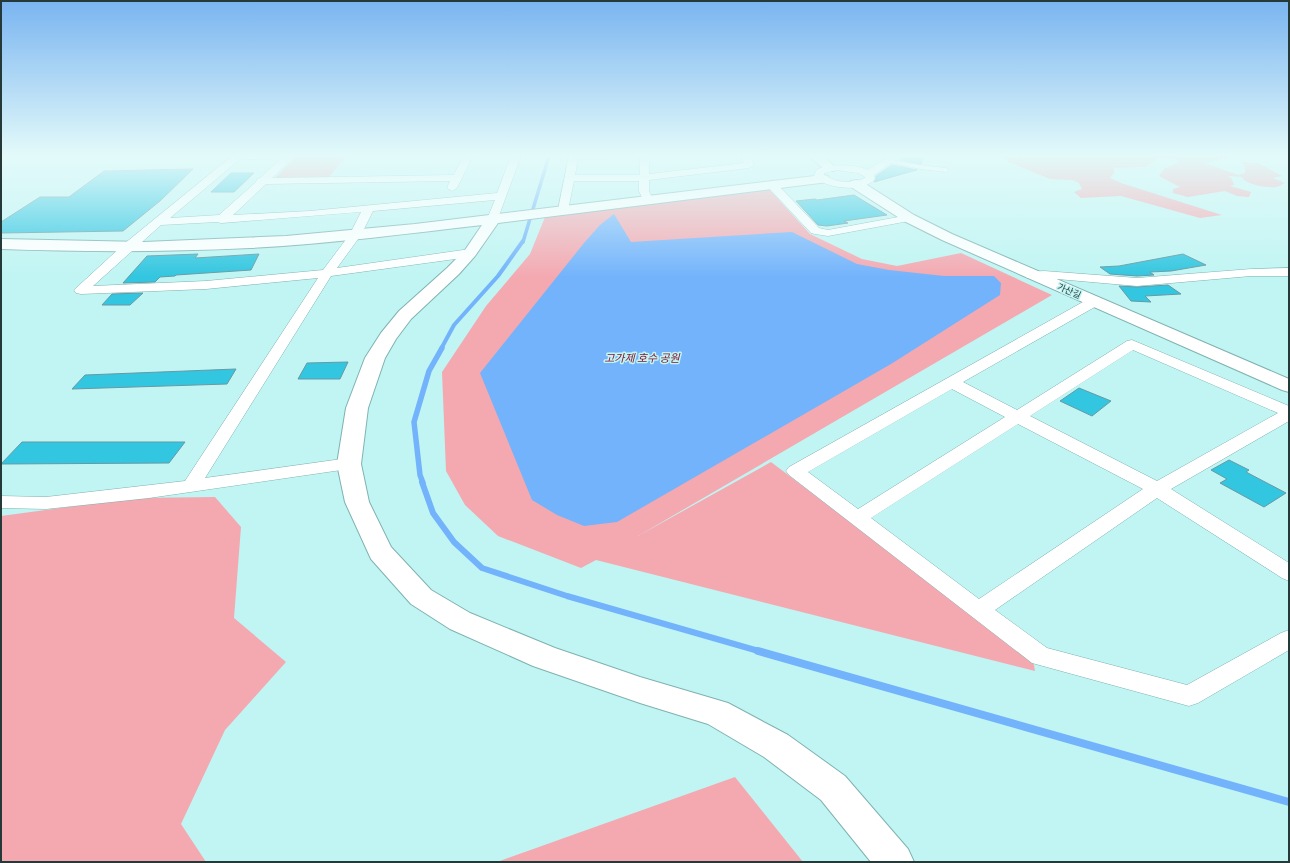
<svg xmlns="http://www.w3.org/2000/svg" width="1290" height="863" font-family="'IBM Plex Serif','Noto Sans KR',serif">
<rect width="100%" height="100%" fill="#c0f5f3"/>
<path fill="#f4a9b1" d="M1002,156H1226L1227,158L1205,163L1238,175L1245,173V168L1242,162L1258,163L1282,176L1273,178L1285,183C1282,184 1279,187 1276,187C1267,188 1246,185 1242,177L1228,176L1232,179L1234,185L1230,186L1251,192L1249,197L1237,196L1225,191L1188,197L1173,193V189L1180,187L1159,176L1164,169L1178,163L1177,159L1159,158L1145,167L1114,168V173L1110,178L1121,183L1222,215L1200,218L1121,196L1081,198L1074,192L1082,189L1079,183L1073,180L1050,179L1009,162Z
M296,157H346L326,180L274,179Z
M769,189L810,234L862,259L897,266L961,253L1052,295L638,536L771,462L1033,660L1035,671L596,560L581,568L498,536L465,505L446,471L442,372L486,306L530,254L545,217Z
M215,497L241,527L234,618L286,662L225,730L181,824L206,862H1V516L135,498Z
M735,777L803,862H497Z"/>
<path fill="#73b3fb" d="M614,214L631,242L792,232L857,264L889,270L944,276H994L1001,283L1000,295L891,364L617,522L584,526L557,515L532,500L480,373L584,243L600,225Z"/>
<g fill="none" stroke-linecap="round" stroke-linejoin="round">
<path stroke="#73b3fb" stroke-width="3.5" d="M523,242L549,156"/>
<path stroke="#73b3fb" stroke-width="4" d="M441,349L454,325L498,276L523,241"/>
<path stroke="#73b3fb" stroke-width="5.5" d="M423,483L420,475L414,422L429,371L442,348"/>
<path stroke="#73b3fb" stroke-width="6" d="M422,482L433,513L454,542L482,568L567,596L762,652"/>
<path stroke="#73b3fb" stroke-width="8" d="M758,651L1289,802"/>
</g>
<path fill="#32c6e0" stroke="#6899a3" d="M908,156H924L921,164L900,160Z
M892,165L917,170L874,182L876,179V176Z
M193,169L160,201L123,231L1,233V222L40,197H69L104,171Z
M231,173H254L234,192H211Z
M854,195L887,215L844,221L848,223L827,226L818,225L796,201L815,199L817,200Z
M198,254L195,258L259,254L251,270L176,275L175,276L160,277L155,282L123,283L147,256Z
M1183,254L1206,265L1171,271L1150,272L1154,275L1137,276L1110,274L1100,267L1119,266Z
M1168,285L1181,294L1145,296L1151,302L1131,301L1119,286L1137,287Z
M143,293L130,305H102L112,294Z
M348,362L340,379H298L307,363Z
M236,369L227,384L72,389L85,375Z
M1079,388L1111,401L1092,416L1060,401Z
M22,442H185L169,463L1,464Z
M1229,460L1249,470L1246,472L1286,493L1264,507L1220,483L1227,479L1211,470Z"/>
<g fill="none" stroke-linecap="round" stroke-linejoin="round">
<defs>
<path id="lane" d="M890,160L920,165L946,168L949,170L946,172L920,169L888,162V160Z"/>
<path id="street" d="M232,156H276L271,159H240L170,218L219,215L256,182L257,179L260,178L284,156H295L272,178L454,175L463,156H473L457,188L452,191L447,188L450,181L266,184L233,215L310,211L497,193L511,156H521L497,221L493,222L487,219L495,200L373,211L361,235L337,268L470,249L474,250L476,253L474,256L470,257L331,276L205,478L349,458L355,460L358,464L355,468L149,498L46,509L1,508V496L46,497L185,481L318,278L206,289L81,294L76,293L74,290L124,244ZM361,212L350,234L323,270L206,281L93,286L161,225L217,222L221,223Z
M569,156H612L607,159H578L575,175H640V156H650L649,174L744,163L741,156H751L754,165L749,168L649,180V191L653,200L648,203L644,202L639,191V181H574L568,210L563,213L558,210Z
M889,156H901L874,175L875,179C864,193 825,189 814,176L817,169C834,165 851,163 868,170ZM837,170L858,173L864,176L865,178C852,185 835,182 824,175V173Z
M772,182L776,183L819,228L828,230L909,215L915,218L909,221L828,236L815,234L811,233L768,187L767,185L768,183Z
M1289,268V276H1251L1137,286L1057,279L1027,278L1025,275L1027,272L1044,271L1137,278L1251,269Z
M1095,297L1100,298L1102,301L1100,304L963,382L1017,410L1127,341L1132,340L1289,406V421L1171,489L1289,563V581L1282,578L1157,498L995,610L1047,648L1187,685L1281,633L1289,630V650L1198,703L1189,706L1032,663L789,475L786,471L789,467L1090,298ZM1133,350L1278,413L1157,481L1030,416ZM952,389L1005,417L858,509L808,472ZM1018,424L1143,489L979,599L871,518Z"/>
<path id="secondary" d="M809,156H823L836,168L834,171H826Z
M823,175L828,176L829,179L828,182L498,223L475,256L459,274L411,319L396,339L385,358L368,408L361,464L369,502L391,547L431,590L470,613L555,648L640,677L728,703L788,735L845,776L908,849L914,862H871L821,800L764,757L708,724L640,703L533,666L450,629L411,604L371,559L345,502L337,464L346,408L365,358L381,333L399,311L447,268L465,250L482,225C405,234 327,244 250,248C167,252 84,252 1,249V239L144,242L286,236L415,224Z
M856,180L861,181L914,215L952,234L1289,379V392L1282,390L942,240L904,221L851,187L849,184L851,181Z"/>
</defs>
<use href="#lane" stroke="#7fb2b0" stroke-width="1"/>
<use href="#street" stroke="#7fb2b0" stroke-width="1"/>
<use href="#secondary" stroke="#7fb2b0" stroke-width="2"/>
<use href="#lane" fill="#fff" fill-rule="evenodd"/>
<use href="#street" fill="#fff" fill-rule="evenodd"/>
<use href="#secondary" fill="#fff" fill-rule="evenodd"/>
</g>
<linearGradient id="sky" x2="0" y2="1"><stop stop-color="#79b4f0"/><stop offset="0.56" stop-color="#e3fafa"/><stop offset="1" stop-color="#e3fafa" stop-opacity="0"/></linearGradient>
<rect width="1290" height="277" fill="url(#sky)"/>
<g text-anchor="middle" stroke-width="3" stroke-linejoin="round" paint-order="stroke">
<g font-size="9" fill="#243938" stroke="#c0f5f3">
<text transform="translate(1069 291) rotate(23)" y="3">가산길</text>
</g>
<g font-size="11" font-style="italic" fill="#861533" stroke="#c0f5f3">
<text x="642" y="362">고가제 호수 공원</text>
</g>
</g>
<rect width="1290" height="863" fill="none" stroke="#243938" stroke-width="4"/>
</svg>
